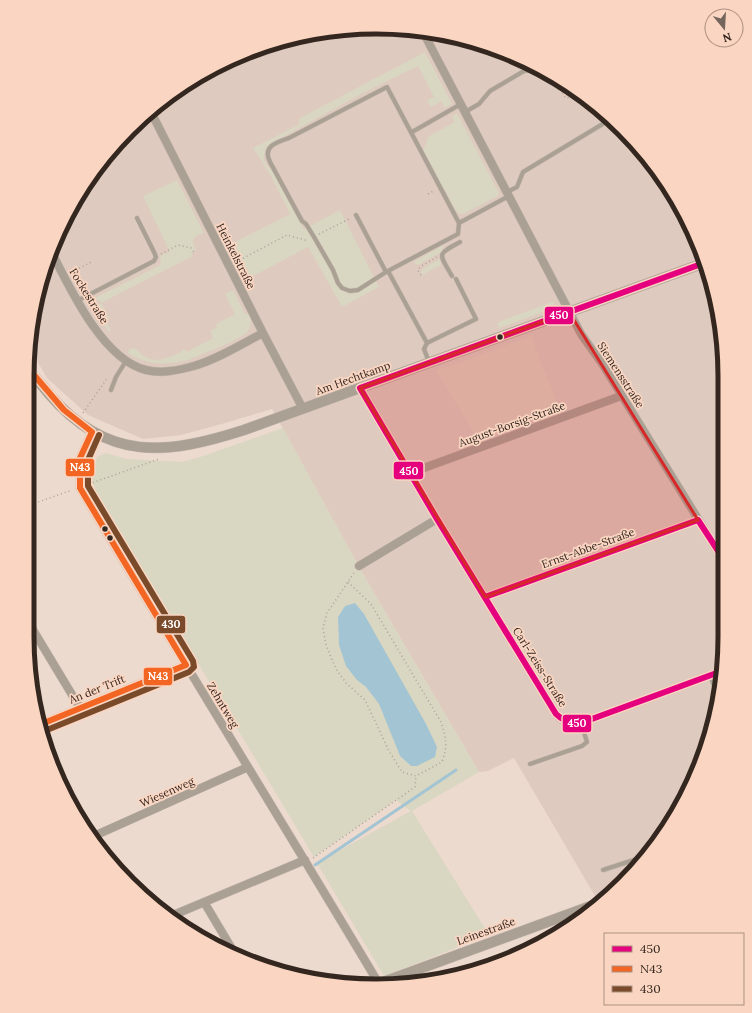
<svg xmlns="http://www.w3.org/2000/svg" width="752" height="1013" font-family="Lora,serif">
<rect width="100%" height="100%" fill="#eddacf"/>
<path fill="#decabe" d="M353,28L422,30L488,46L551,74L606,114L653,164L699,243L722,330L724,660L713,728L678,811L639,867L616,888L595,896L514,758L488,771L479,772L363,574L272,409L225,423L181,435L143,439L88,415L47,378L29,347L39,286L86,182L164,99L222,63L286,39Z"/>
<path fill="#dfcfbf" d="M531,336L560,411L479,440L436,371Z"/>
<path fill="#d9d6c1" fill-rule="evenodd" d="M425,52L452,104L445,108L441,101L431,107L427,100L434,97L418,66L363,93L281,138C271,141 264,146 264,157C264,163 269,167 273,172C284,190 293,210 304,229L340,210L379,287L342,307L308,247L246,280L229,245L290,214L271,176L253,148L298,125L300,118Z
M457,113L499,193L498,196L463,214L458,213L455,209L423,150L429,136L455,122L452,116Z
M177,180L204,233C194,237 190,239 196,250L191,253L193,256L101,303L109,318L107,323L110,329V333L92,308L101,303L99,300L91,304L87,302L160,265L161,255L170,252L143,196Z
M444,245L441,252L418,265L413,262Z
M440,259L441,265L422,275L421,272L422,269Z
M233,290L245,314L248,313C251,319 252,325 248,331C242,340 201,354 189,360C167,365 148,366 128,353L129,349L134,348C138,350 140,354 144,356C156,365 174,356 185,349L187,352L213,338L210,331L217,327L216,324L235,314L225,294Z
M555,301L553,306L548,310L499,328L497,323L506,319Z
M283,428L363,574L479,772L412,811L489,935L384,976L317,863L411,811L396,800L314,857L98,496L91,479L97,457L106,453L127,459L182,462L200,457ZM345,606L411,766L400,756L379,704L366,687L357,680L339,645L338,617Z"/>
<path fill="#a3c5d3" d="M355,603L364,614L426,724L437,747L435,757L417,766H411L400,756L379,704L366,687L357,680L346,666L339,645L338,617L345,606Z"/>
<g fill="none" stroke-linecap="round" stroke-linejoin="round">
<path stroke="#a3c5d3" stroke-width="3" d="M315,865L456,770"/>
<defs>
<path id="service" d="M465,112L479,104L490,91L524,71L540,69
M412,132L461,104
M507,192L517,187L523,172L611,119
M356,215L386,272
M459,223L387,87L289,138C277,142 262,146 270,162L302,221L306,224L314,237L333,270L338,283L342,288L350,291L358,290L386,272L458,234L459,223L509,196
M388,271L427,343
M452,276C439,253 436,255 460,242
M77,301L154,261L156,257L154,252L137,218
M429,362L424,349L427,343L476,319L456,279
M111,390L116,377L126,361
M710,675L718,697
M530,764L582,746L587,742L581,723
M603,870L646,856"/>
<path id="minor" d="M422,30L581,334L603,365L724,561
M151,112L263,333L303,409
M53,255C71,291 104,360 146,370C162,374 179,370 194,366C218,359 240,345 263,333
M360,388L437,519L556,714C563,722 571,725 581,723L722,671
M92,432L80,458V488C178,654 280,818 379,984
M410,473L621,396
M359,566L437,519
M485,597L698,520
M27,620L80,708
M39,725L186,665
M94,836L248,767
M204,902L235,954
M171,916L305,860"/>
<path id="tertiary" d="M28,368C34,377 42,385 49,394C107,462 166,455 244,430L704,263
M378,984L602,902"/>
</defs>
<use href="#service" stroke="#c6b7ae" stroke-width="5"/>
<use href="#minor" stroke="#c6b7ae" stroke-width="9"/>
<use href="#tertiary" stroke="#c6b7ae" stroke-width="11"/>
<path stroke="#aca298" stroke-width="1.5" stroke-dasharray="1 3" stroke-linecap="butt" d="M559,80L556,82L565,97L567,98L574,95
M428,194L435,190
M319,234L351,218
M161,254L178,245L191,248L194,252
M236,262L287,235L305,240L308,239
M72,272L93,261
M421,275L418,271L420,267L437,257
M83,413L108,377
M89,484L159,459
M27,506L72,490
M348,582L371,604L441,722C446,738 448,746 442,762L416,776L402,772L389,751L365,700L346,683L336,669L326,645L323,628L327,613L354,573
M313,858L415,787L416,776"/>
<use href="#service" stroke="#aaa194" stroke-width="4"/>
<use href="#minor" stroke="#aaa194" stroke-width="8"/>
<use href="#tertiary" stroke="#aaa194" stroke-width="10"/>
<defs>
<path id="bus-1" d="M704,263L360,388L437,519L556,714C563,721 571,724 581,723L722,671
M485,597L698,520L724,560"/>
<path id="bus-2" d="M28,368L64,410L92,432L80,458V488L186,665L39,725"/>
<path id="bus-3" d="M42,732L189,672L194,667L193,661L88,486V460L99,435"/>
</defs>
<use href="#bus-1" stroke="#fad6c2" stroke-width="9"/>
<use href="#bus-2" stroke="#fad6c2" stroke-width="9"/>
<use href="#bus-3" stroke="#fad6c2" stroke-width="9"/>
<use href="#bus-1" stroke="#e5007d" stroke-width="6"/>
<use href="#bus-2" stroke="#f26522" stroke-width="6"/>
<use href="#bus-3" stroke="#7a4b2a" stroke-width="6"/>
</g>
<path fill="#d62828" fill-opacity="0.2" stroke="#d62828" stroke-width="3" stroke-linejoin="round" d="M569,312L698,520L485,597L360,388Z"/>
<g fill="#34271f" stroke="#fad6c2" stroke-width="1.5">
<circle cx="500" cy="337" r="3.5"/>
<circle cx="105" cy="529" r="3.5"/>
<circle cx="110" cy="538" r="3.5"/>
</g>
<g text-anchor="middle" stroke-width="3.5" stroke-linejoin="round" paint-order="stroke">
<g font-size="11" fill="#34271f" stroke="#fad6c2">
<text transform="translate(236 256) rotate(63)" y="4">Heinkelstraße</text>
<text transform="translate(89 296) rotate(58)" y="4">Fockestraße</text>
<text transform="translate(621 375) rotate(57)" y="4">Siemensstraße</text>
<text transform="translate(353 378) rotate(-20)" y="4">Am Hechtkamp</text>
<text transform="translate(512 424) rotate(-20)" y="4">August-Borsig-Straße</text>
<text transform="translate(588 548) rotate(-20)" y="4">Ernst-Abbe-Straße</text>
<text transform="translate(540 667) rotate(58)" y="4">Carl-Zeiss-Straße</text>
<text transform="translate(97 689) rotate(-22)" y="4">An der Trift</text>
<text transform="translate(223 705) rotate(59)" y="4">Zehntweg</text>
<text transform="translate(167 792) rotate(-24)" y="4">Wiesenweg</text>
<text transform="translate(486 931) rotate(-20)" y="4">Leinestraße</text>
</g>
</g>
<path d="M0 0H752V1013H0ZM376 34H376A342 342 0 0 1 718 376V637A342 342 0 0 1 376 979H376A342 342 0 0 1 34 637V376A342 342 0 0 1 376 34Z" fill="#fad6c2" fill-rule="evenodd"/>
<path fill="none" stroke="#34271f" stroke-width="5" d="M376 34H376A342 342 0 0 1 718 376V637A342 342 0 0 1 376 979H376A342 342 0 0 1 34 637V376A342 342 0 0 1 376 34Z"/>
<g stroke="#fad6c2" stroke-width="1.5">
<rect x="544" y="306" width="30" height="19" rx="4" fill="#e5007d"/>
<rect x="65" y="458" width="30" height="19" rx="4" fill="#f26522"/>
<rect x="393" y="461" width="31" height="19" rx="4" fill="#e5007d"/>
<rect x="156" y="615" width="30" height="19" rx="4" fill="#7a4b2a"/>
<rect x="143" y="667" width="30" height="19" rx="4" fill="#f26522"/>
<rect x="562" y="714" width="30" height="19" rx="4" fill="#e5007d"/>
</g>
<g font-size="11" text-anchor="middle" font-weight="bold" fill="#fff">
<text x="559" y="319">450</text>
<text x="80" y="471">N43</text>
<text x="409" y="475">450</text>
<text x="171" y="628">430</text>
<text x="158" y="680">N43</text>
<text x="577" y="727">450</text>
</g>
<rect x="604" y="933" width="140" height="72" fill="#fad6c2" stroke="#ab9081"/>
<rect x="612" y="946" width="20" height="6" fill="#e5007d" stroke="#ab9081"/>
<text x="640" y="953" font-size="12" fill="#34271f">450</text>
<rect x="612" y="966" width="20" height="6" fill="#f26522" stroke="#ab9081"/>
<text x="640" y="973" font-size="12" fill="#34271f">N43</text>
<rect x="612" y="986" width="20" height="6" fill="#7a4b2a" stroke="#ab9081"/>
<text x="640" y="993" font-size="12" fill="#34271f">430</text>
<g transform="translate(724 28) rotate(162)"><circle r="19" fill="#fad6c2" stroke="#ab9081"/>
<path d="M0-3L7 15L0 10L-7 15Z" fill="#75665d"/>
<text y="-6" font-size="11" font-weight="bold" text-anchor="middle" fill="#34271f">N</text>
</g>
</svg>
